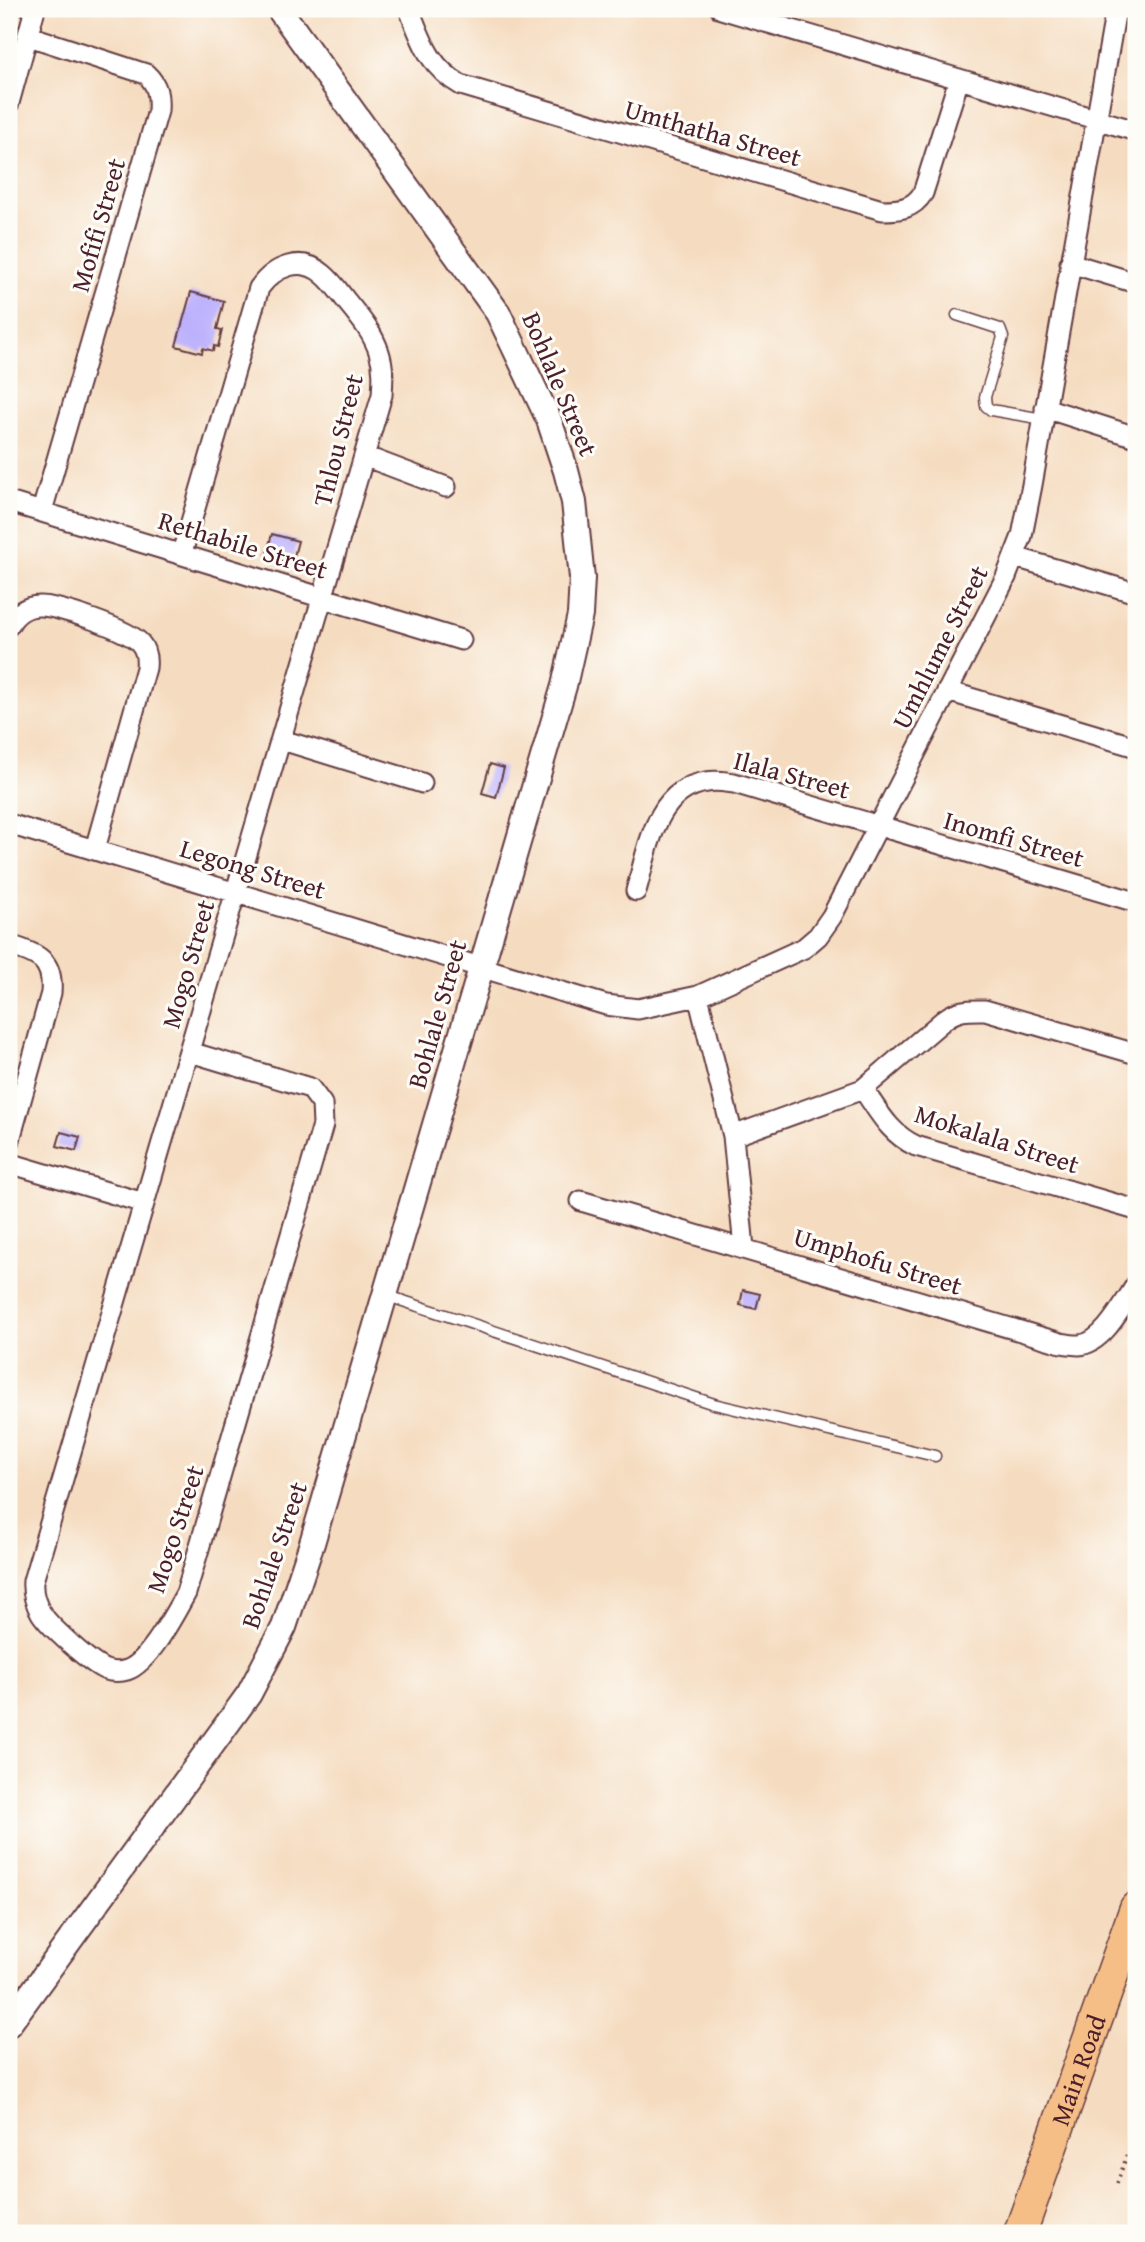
<svg xmlns="http://www.w3.org/2000/svg" width="1145" height="2242" font-family="'Gentium Book Plus',serif">
<rect width="100%" height="100%" fill="#fdfcf7"/>
<filter id="ink" filterUnits="userSpaceOnUse"><feTurbulence type="fractalNoise" baseFrequency=".0143" numOctaves="2"/><feDisplacementMap in="SourceGraphic" scale="14" xChannelSelector="R" yChannelSelector="G"/><feConvolveMatrix kernelMatrix="1 2 1 2 8 2 1 2 1" color-interpolation-filters="sRGB"/></filter>
<filter id="wash" filterUnits="userSpaceOnUse"><feTurbulence type="fractalNoise" baseFrequency=".00686" numOctaves="4" result="noise"/><feDisplacementMap in="SourceGraphic" scale="28" xChannelSelector="R" yChannelSelector="G"/><feGaussianBlur stdDeviation="1.57" result="paint"/><feColorMatrix in="noise" values="0 0 0 0 0 0 0 0 0 0 0 0 0 0 0 0 0 1.4 0 .05"/><feComposite in="paint" operator="in"/></filter>
<g filter="url(#wash)">
<rect width="100%" height="100%" fill="#f5dcc0"/>
<g id="blocks">
<path fill="#bcb0fd" d="M191,292L224,301L217,329L222,330L218,347L214,346L213,351L203,348L202,353L176,346Z
M272,534L298,541L294,556L286,554L284,561L266,556Z
M490,764L504,768L496,797L482,793Z
M61,1132L80,1137L76,1151L57,1146Z
M743,1290L760,1294L756,1309L740,1305Z"/>
</g>
</g>
<g filter="url(#ink)">
<use href="#blocks" fill-opacity="0" stroke="#643b41" stroke-width="2"/>
<g fill="none" stroke-linecap="round" stroke-linejoin="round">
<defs>
<path id="service" d="M957,315L1000,329L1003,337L985,397L986,406L991,410L1043,419
M385,1295L714,1404L935,1456"/>
<path id="minor" d="M409,9C422,41 429,67 461,85L882,210C900,210 913,209 923,193L959,79
M721,9L1136,131
M29,36L146,74C158,85 159,96 158,111L42,511
M9,103L35,9
M1070,263L1136,283
M1045,408L1136,437
M364,456L446,487
M9,502L461,640
M182,553L259,288C274,267 301,255 323,274C333,282 340,293 348,303C360,318 373,333 379,352C384,367 383,380 382,395L33,1581C32,1593 35,1603 41,1613C49,1626 92,1665 106,1670C112,1672 121,1672 127,1670C149,1663 175,1613 186,1593L323,1125L322,1104L310,1088L190,1052
M1015,557L1136,593
M9,625C15,614 26,606 39,606C56,605 130,630 140,643C146,650 147,659 146,668L95,849
M947,691L1136,747
M282,740L422,783
M9,824L549,988L606,1005L638,1009L698,996L804,948L818,936L832,916L1006,577L1022,536L1032,485L1116,9
M636,891C648,850 655,789 707,782C715,780 726,782 734,783L1136,902
M9,945C37,954 54,959 51,993L9,1143
M698,996L733,1136L744,1248
M863,1089C879,1112 890,1134 916,1146L1136,1210
M733,1136L863,1089L945,1019C958,1009 969,1010 985,1010L1136,1054
M9,1163L144,1203
M581,1201L1061,1343C1067,1344 1073,1345 1079,1345C1103,1344 1124,1303 1136,1285"/>
<path id="tertiary" d="M9,2024L249,1694L284,1627L312,1543L564,686L580,615L582,578L574,502L566,471L549,420L498,313L279,9"/>
<g id="primary">
<path id="s1" d="M1020,2233L1136,1908"/>
</g>
</defs>
<use href="#service" stroke="#643b41" stroke-width="13"/>
<use href="#minor" stroke="#643b41" stroke-width="23"/>
<use href="#tertiary" stroke="#643b41" stroke-width="28"/>
<use href="#primary" stroke="#643b41" stroke-width="35"/>
<path stroke="#643b41" stroke-width="3.5" stroke-dasharray="2 5" stroke-linecap="butt" d="M1117,2183L1136,2131"/>
<use href="#service" stroke="#fff" stroke-width="10"/>
<use href="#minor" stroke="#fff" stroke-width="19"/>
<use href="#tertiary" stroke="#fff" stroke-width="24"/>
<use href="#primary" stroke="#f6be87" stroke-width="32"/>
</g>
</g>
<g text-anchor="middle" stroke-width="6" stroke-linejoin="round" paint-order="stroke">
<g font-size="26" fill="#4a1f2b" stroke="#fdfcf7">
<text transform="translate(713 133) rotate(16)" y="9">Umthatha Street</text>
<text transform="translate(98 225) rotate(-74)" y="9">Mofifi Street</text>
<text transform="translate(560 384) rotate(67)" y="9">Bohlale Street</text>
<text transform="translate(338 440) rotate(-76)" y="9">Thlou Street</text>
<text transform="translate(243 545) rotate(17)" y="9">Rethabile Street</text>
<text transform="translate(940 647) rotate(-63)" y="9">Umhlume Street</text>
<text transform="translate(792 775) rotate(15)" y="9">Ilala Street</text>
<text transform="translate(1014 839) rotate(16)" y="9">Inomfi Street</text>
<text transform="translate(253 869) rotate(17)" y="9">Legong Street</text>
<text transform="translate(188 964) rotate(-74)" y="9">Mogo Street</text>
<text transform="translate(437 1014) rotate(-74)" y="9">Bohlale Street</text>
<text transform="translate(997 1139) rotate(18)" y="9">Mokalala Street</text>
<text transform="translate(878 1261) rotate(17)" y="9">Umphofu Street</text>
<text transform="translate(175 1529) rotate(-72)" y="9">Mogo Street</text>
<text transform="translate(274 1555) rotate(-71)" y="9">Bohlale Street</text>
<text dy="9" stroke="none"><textPath href="#s1" startOffset="173">Main Road</textPath></text>
</g>
</g>
<rect width="1145" height="2242" fill="none" stroke="#fdfcf7" stroke-width="35"/>
</svg>
